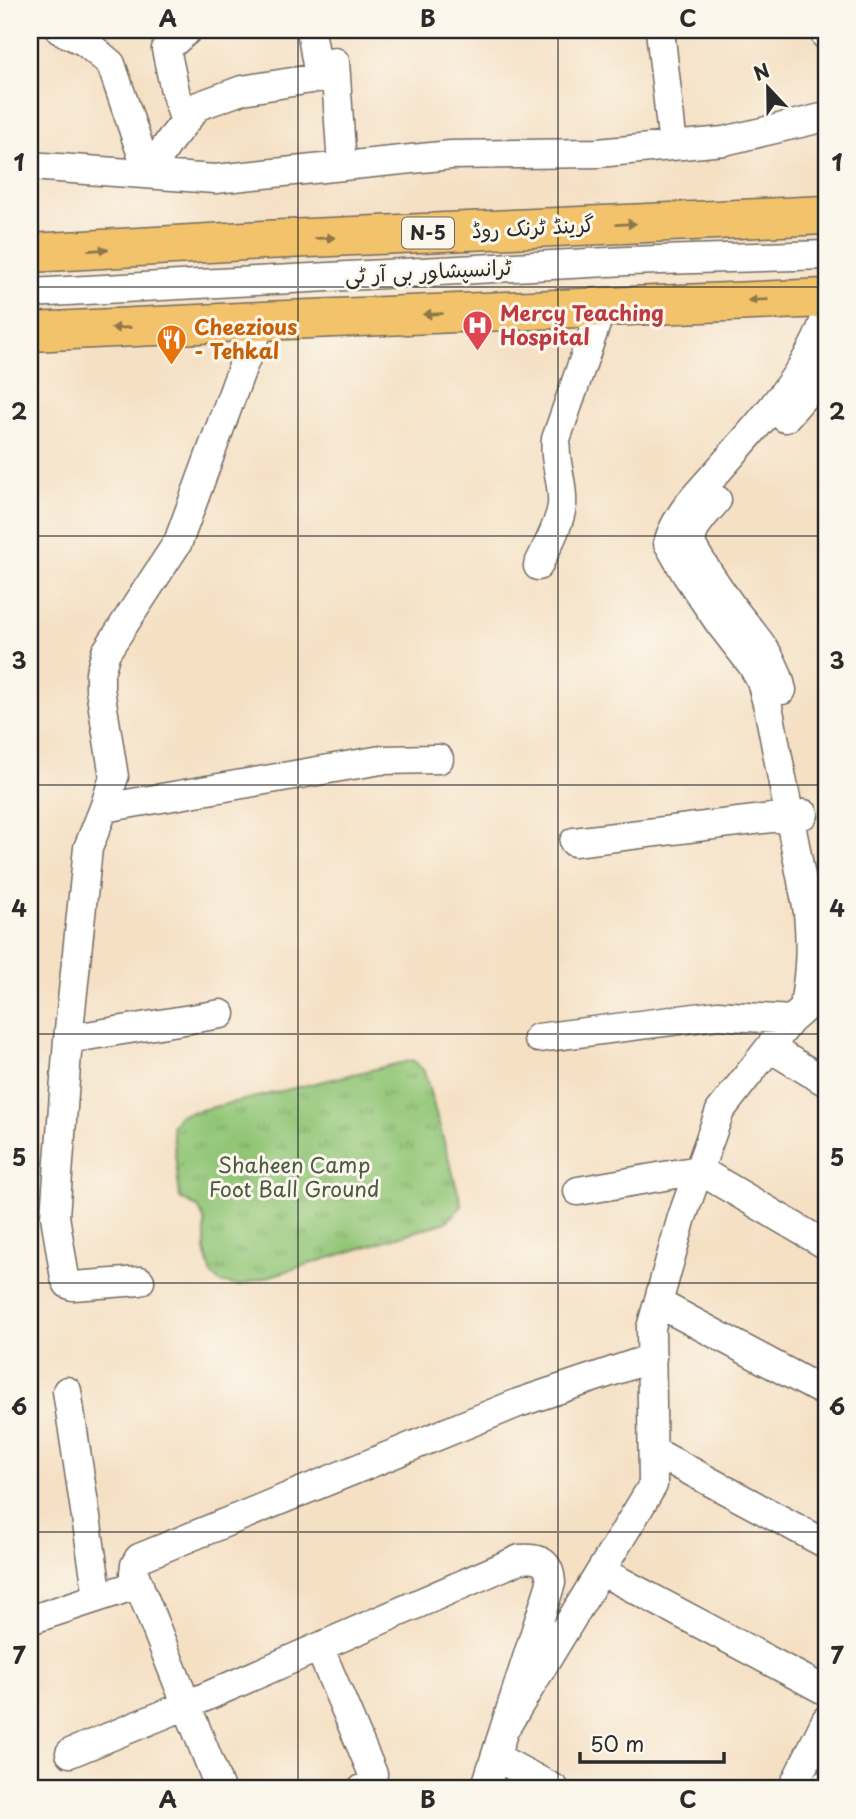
<svg xmlns="http://www.w3.org/2000/svg" width="856" height="1819" font-family="'Playpen Sans','Playpen Sans Arabic',sans-serif">
<defs>
<pattern id="grass-tufts" width="24" height="20" patternUnits="userSpaceOnUse" patternTransform="scale(1.75)"><rect width="24" height="20" fill="#92c677"/><path d="M3 7l-1-3M5 7V3M7 7l1-3M15 17l-1-3M17 17v-4M19 17l1-3" fill="none" stroke="#77a162"/></pattern>
</defs>
<rect width="100%" height="100%" fill="#fbf7ec"/>
<filter id="ink" filterUnits="userSpaceOnUse"><feTurbulence type="fractalNoise" baseFrequency=".0143" numOctaves="2"/><feDisplacementMap in="SourceGraphic" scale="14" xChannelSelector="R" yChannelSelector="G"/><feConvolveMatrix kernelMatrix="1 2 1 2 8 2 1 2 1" color-interpolation-filters="sRGB"/></filter>
<filter id="wash" filterUnits="userSpaceOnUse"><feTurbulence type="fractalNoise" baseFrequency=".00686" numOctaves="4" result="noise"/><feDisplacementMap in="SourceGraphic" scale="28" xChannelSelector="R" yChannelSelector="G"/><feGaussianBlur stdDeviation="1.57" result="paint"/><feColorMatrix in="noise" values="0 0 0 0 0 0 0 0 0 0 0 0 0 0 0 0 0 1.4 0 .05"/><feComposite in="paint" operator="in"/></filter>
<g filter="url(#wash)">
<rect width="100%" height="100%" fill="#f5e0c4"/>
<path fill="url(#grass-tufts)" stroke="#5e7851" stroke-width="2" d="M413,1060L424,1071L462,1206L446,1222L238,1286L220,1282L212,1276L205,1250V1222L199,1208L180,1198L172,1126L180,1115Z"/>
</g>
<g filter="url(#ink)">
<g fill="none" stroke-linecap="round" stroke-linejoin="round">
<defs>
<path id="minor" d="M60,30L85,42L111,64L148,173
M311,30L317,65L335,62L342,166
M660,30L673,146
M826,30V36
M185,122L175,91L166,49L188,30
M30,166L215,179L451,155L598,153L724,141L826,117
M148,173L171,139L198,106L242,90L336,75
M30,293L627,261L826,255
M785,418L811,388L826,366
M717,500C706,514 689,528 692,546C704,568 720,590 735,611C756,638 774,655 782,690
M538,566C546,548 560,524 562,505C564,483 553,461 556,439L602,307
M104,808L381,760L439,759
M574,842L804,814
M805,1000C810,968 811,945 808,912L769,711L761,681L752,665L720,624L686,574L668,543C677,513 696,496 716,473C753,430 811,370 826,315
M538,1038L718,1015L791,1020
M68,1039L221,1014
M770,1048L826,1082
M578,1191L699,1170L826,1245
M140,1281L73,1286L68,1284L65,1278L55,1216L68,1039L88,848L104,808L114,777L100,689V673L106,652L178,542L242,368L262,321
M658,1303L826,1393
M67,1391L98,1597
M653,1451L826,1544
M601,1571L826,1691
M30,1620L139,1584
M319,1647L373,1774C372,1782 370,1786 362,1789
M504,1730L653,1485L651,1328L682,1217L720,1111L791,1020C806,1008 821,993 826,974
M70,1753L187,1705L520,1559C540,1557 550,1562 551,1583L485,1789
M496,1757L555,1789
M220,1789L134,1573L135,1565L139,1558L518,1403L652,1358
M792,1789L826,1720
M823,1789L826,1784"/>
<path id="highway" d="M30,253L264,240L826,215
M30,332L262,321L826,298"/>
</defs>
<use href="#minor" stroke="#726a61" stroke-width="31"/>
<use href="#highway" stroke="#726a61" stroke-width="41"/>
<use href="#minor" stroke="#fff" stroke-width="28"/>
<use href="#highway" stroke="#f2c36a" stroke-width="38"/>
</g>
<defs><path id="oneway-solid" d="M-6-.8H1V-3.2L6.5 0L1 3.2V.8H-6Z" transform="scale(1.75)"/></defs>
<g fill="#8e774a">
<use href="#oneway-solid" transform="translate(626 224) rotate(-3)"/>
<use href="#oneway-solid" transform="translate(325 238) rotate(-3)"/>
<use href="#oneway-solid" transform="translate(98 250) rotate(-3)"/>
<use href="#oneway-solid" transform="translate(758 300) rotate(178)"/>
<use href="#oneway-solid" transform="translate(433 314) rotate(178)"/>
<use href="#oneway-solid" transform="translate(121 328) rotate(177)"/>
</g>
</g>
<path fill="none" stroke="#2b2b2b" stroke-width="2" stroke-opacity="0.55" d="M298,30V1789M558,30V1789M30,287H826M30,536H826M30,785H826M30,1034H826M30,1283H826M30,1532H826"/>
<defs>
<symbol id="hospital-pin" viewBox="-11 -11 22 30"><path d="M0 17L-7.5 6A9.5 9.5 0 1 1 7.5 6Z" fill="#e0444e" stroke="#fbf7ec"/><path d="M-5-5h3v3.5h4V-5h3V5h-3V1.5h-4V5h-3Z" fill="#fff"/></symbol>
<symbol id="restaurant-pin" viewBox="-11 -11 22 30"><path d="M0 17L-7.5 6A9.5 9.5 0 1 1 7.5 6Z" fill="#e8710a" stroke="#fbf7ec"/><path d="M-5-6h1v4h1v-4h1v4h1v-4h1v5L-1.5 .5V6h-2V.5L-5-1ZM5-6V6H3V1.5H1.5Q1.5-4 5-6Z" fill="#fff"/></symbol>
</defs>
<g fill-rule="evenodd">
<use href="#hospital-pin" x="460" y="308" width="35" height="47"/>
<use href="#restaurant-pin" x="154" y="322" width="35" height="47"/>
</g>
<g text-anchor="middle" stroke-width="6" stroke-linejoin="round" paint-order="stroke">
<rect fill="#fbf7ec" stroke="#696865" stroke-width="2" x="402" y="217.5" width="52" height="31" rx="5"/>
<g font-size="19" font-weight="bold" fill="#2b2b2b">
<text x="428" y="240">N-5</text>
</g>
<g font-size="21" fill="#2b2b2b" stroke="#fbf7ec">
<text transform="translate(533 228) rotate(-3)" y="7">گرینڈ ٹرنک روڈ</text>
<text transform="translate(428 272) rotate(-3)" y="7">ٹرانسپشاور بی آر ٹی</text>
</g>
<g font-size="21" font-weight="bold" fill="#be3a42" stroke="#fbf7ec" text-anchor="start">
<text x="500" y="321">Mercy Teaching<tspan x="500" dy="24">Hospital</tspan></text>
</g>
<g font-size="21" font-weight="bold" fill="#c56008" stroke="#fbf7ec" text-anchor="start">
<text x="194" y="335">Cheezious<tspan x="194" dy="24">- Tehkal</tspan></text>
</g>
<g font-size="21" fill="#4a5a42" stroke="#fbf7ec">
<text x="294" y="1173">Shaheen Camp<tspan x="294" dy="24">Foot Ball Ground</tspan></text>
</g>
</g>
<rect width="856" height="1819" fill="none" stroke="#fbf7ec" stroke-width="77"/>
<g transform="translate(768 88) rotate(338)" stroke="#fbf7ec" stroke-width="5" paint-order="stroke">
<path d="M0-5L12 26L0 18L-12 26Z" fill="#2b2b2b"/>
<text y="-10" font-size="19" font-weight="bold" text-anchor="middle" fill="#2b2b2b">N</text>
</g>
<path d="M580 1752v10h144v-10" fill="none" stroke="#2b2b2b" stroke-width="3.5"/>
<text x="590" y="1752" font-size="21" fill="#2b2b2b" stroke="#fbf7ec" stroke-width="5" paint-order="stroke">50 m</text>
<rect x="38" y="38" width="780" height="1742" fill="none" stroke="#2b2b2b" stroke-width="2.5"/>
<g font-size="23" text-anchor="middle" font-weight="bold" fill="#2b2b2b">
<text x="168" y="27">A</text>
<text x="428" y="27">B</text>
<text x="688" y="27">C</text>
<text x="19" y="171">1</text>
<text x="837" y="171">1</text>
<text x="19" y="420">2</text>
<text x="837" y="420">2</text>
<text x="19" y="669">3</text>
<text x="837" y="669">3</text>
<text x="19" y="917">4</text>
<text x="837" y="917">4</text>
<text x="19" y="1166">5</text>
<text x="837" y="1166">5</text>
<text x="19" y="1415">6</text>
<text x="837" y="1415">6</text>
<text x="19" y="1664">7</text>
<text x="837" y="1664">7</text>
<text x="168" y="1808">A</text>
<text x="428" y="1808">B</text>
<text x="688" y="1808">C</text>
</g>
</svg>
